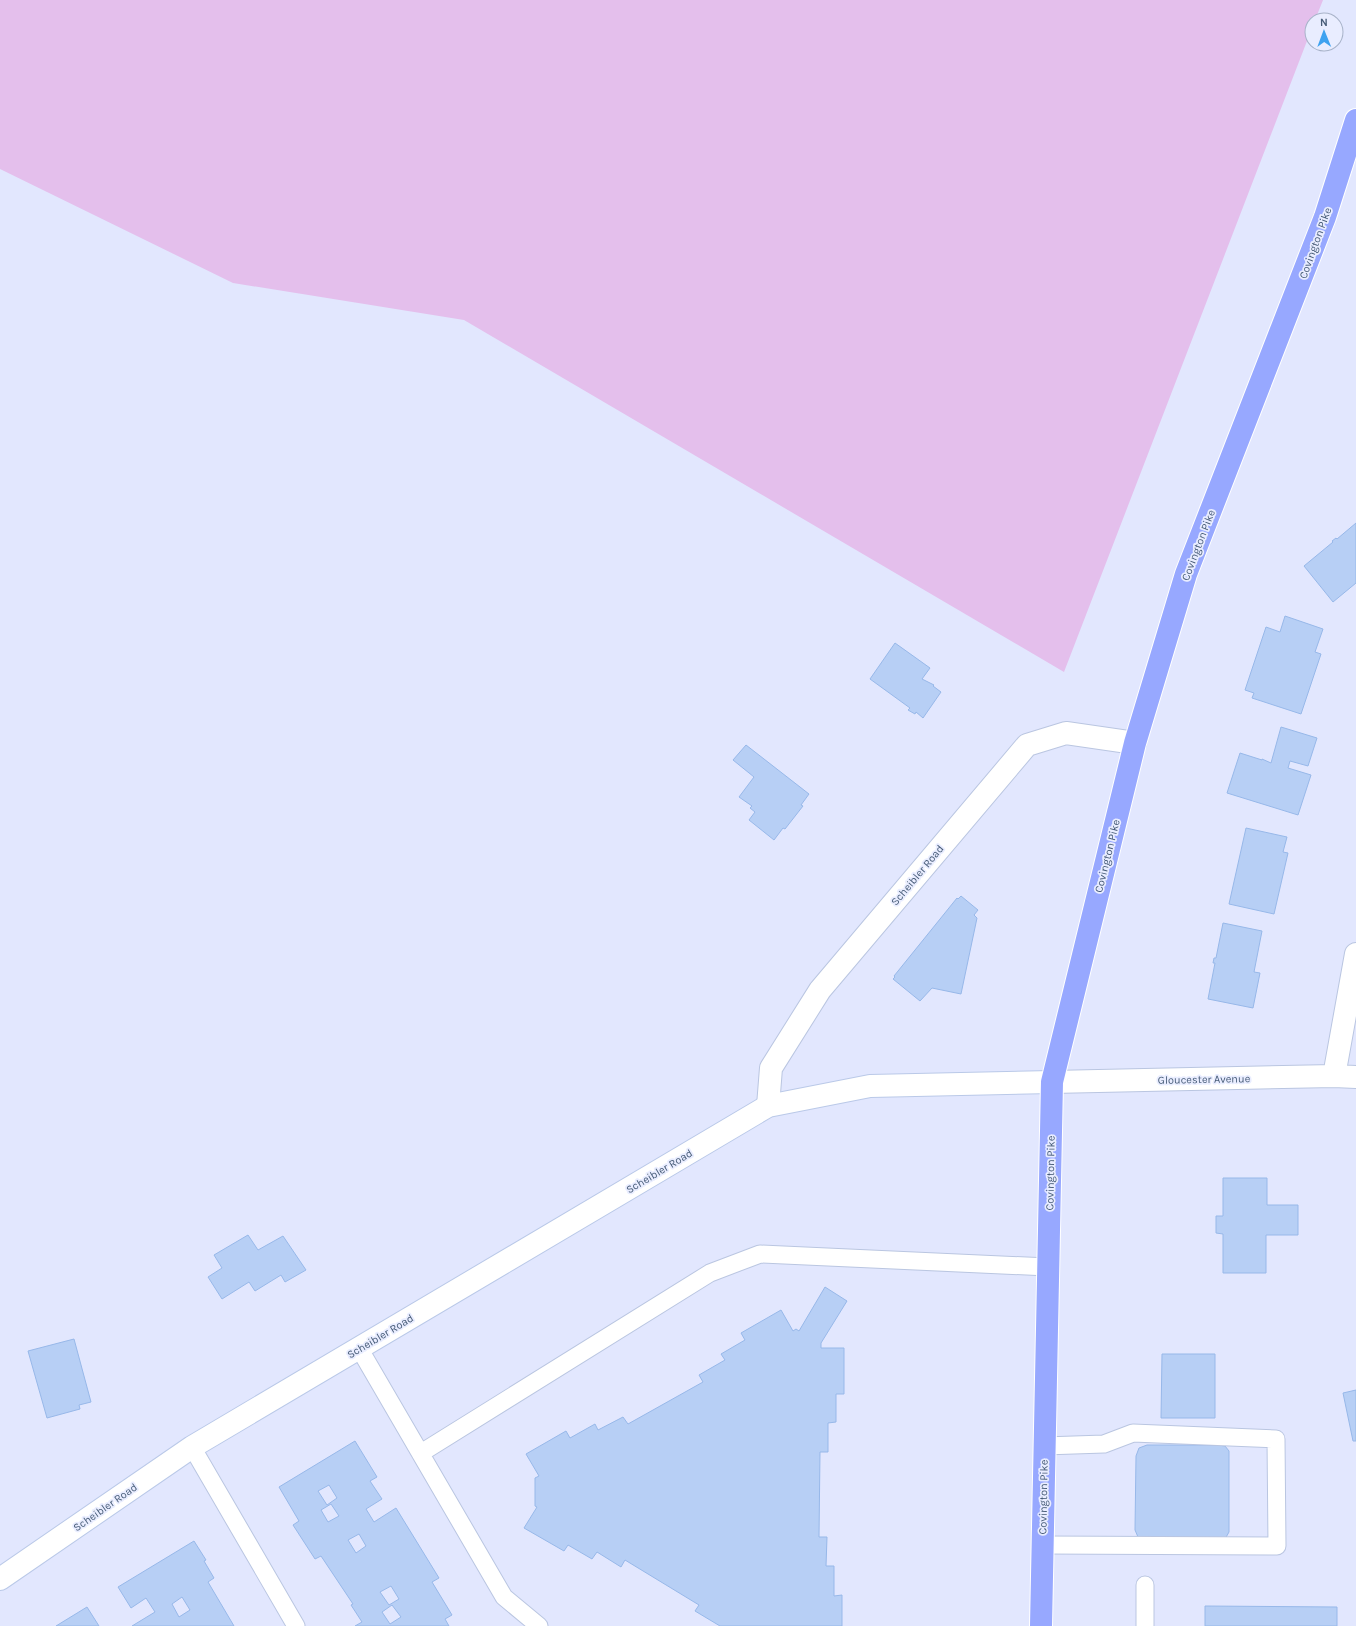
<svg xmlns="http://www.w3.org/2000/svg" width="1356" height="1626" font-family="Karla,sans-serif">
<rect width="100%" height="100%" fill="#e2e7fe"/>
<path fill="#e4bfec" d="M0,0H1323L1315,20H1312V28L1064,672L464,320L233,283L0,169Z"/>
<path fill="#b7cff5" stroke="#97b8e9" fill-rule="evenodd" d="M1356,523V583L1333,602L1304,566L1333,542L1332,541L1336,538L1337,539Z
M1285,616L1323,629L1315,652L1321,654L1301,714L1252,698L1254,693L1245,690L1266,627L1280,632Z
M895,643L930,668L922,679L934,685L933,686L941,692L923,718L916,712L915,714L908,710L910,708L870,679Z
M1281,727L1317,738L1308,766L1290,761L1288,768L1311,775L1298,815L1227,793L1240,753L1262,760V759L1271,763Z
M746,745L809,794L801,805L803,806L785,829L783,828L774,840L749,820L755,812L750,808L752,806L739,797L754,777L733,760Z
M1246,828L1287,837L1283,852L1288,853L1274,914L1229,904Z
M961,896L978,910L974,915L977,918L961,994L932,988L920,1001L893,979L895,977L894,976L957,898L958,899Z
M1223,923L1262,931L1254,972L1260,973L1253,1008L1208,999L1215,963H1213L1214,958H1216Z
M1223,1178H1267V1205H1298V1235H1266V1273H1223V1234L1216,1233V1216H1223Z
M248,1235L258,1250L283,1236L306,1270L285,1282L281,1275L255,1291L249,1282L222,1299L208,1277L222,1268L214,1255Z
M825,1287L847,1301L821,1343V1348H844V1394H836V1422L828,1423V1452H820L819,1537H827L826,1566H834V1596L842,1595V1626H720L695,1611L699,1605L625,1560L621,1567L597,1552L592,1559L568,1545L564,1551L524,1528L537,1507L535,1506V1478L539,1476L526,1454L566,1431L570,1438L595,1424L598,1430L623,1417L628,1424L703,1382L699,1375L725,1360L721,1354L745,1340L741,1333L781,1310L793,1331L796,1329L799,1331Z
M74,1339L91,1402L79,1405L80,1409L47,1418L28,1351Z
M1162,1354H1215V1418H1161Z
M1356,1390V1441H1353L1343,1393Z
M355,1441L377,1477L370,1481L382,1499L366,1509L374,1522L396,1508L439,1578L432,1582L452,1615L445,1619L449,1626H355L362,1622L351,1605L353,1604L321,1556L315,1559L293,1525L299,1521L279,1487ZM329,1485L337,1498L327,1505L318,1491ZM331,1504L339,1516L328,1522L321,1510ZM359,1534L366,1546L356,1553L348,1540ZM391,1586L399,1599L389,1605L380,1592ZM392,1605L401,1617L390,1624L382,1612Z
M1147,1445H1218L1225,1446L1229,1451V1532L1225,1539L1138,1537L1135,1530L1136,1456L1139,1448Z
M194,1541L206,1560L204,1561L214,1578L208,1582L234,1626H132L155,1612L146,1598L131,1608L118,1587ZM182,1597L190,1610L179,1617L172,1604Z
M1205,1606L1337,1607V1626H1205Z
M87,1607L99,1626H56Z"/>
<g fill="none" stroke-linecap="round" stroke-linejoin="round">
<defs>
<path id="lane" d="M359,1348L504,1597L539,1626
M192,1447L296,1626
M421,1453L710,1273L760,1254L1048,1267
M1042,1545L1277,1546L1276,1439L1133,1433L1104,1444L1044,1446
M1145,1626V1585"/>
<path id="street" d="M1334,1076L1356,954
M1052,1082L1334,1076L1356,1077
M768,1106L771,1068L820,990L1027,745L1066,733L1135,743"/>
<path id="secondary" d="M0,1579L192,1447L768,1106L870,1086L1052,1082"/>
<path id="primary" d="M1041,1626L1052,1082L1135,743L1186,574L1325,217L1356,120"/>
</defs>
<use href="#lane" stroke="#bac6e1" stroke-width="19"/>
<use href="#street" stroke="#bac6e1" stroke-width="24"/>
<use href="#secondary" stroke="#bac9e8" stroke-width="24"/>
<use href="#primary" stroke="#fff" stroke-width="24"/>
<use href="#lane" stroke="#fff" stroke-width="17"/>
<use href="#street" stroke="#fff" stroke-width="22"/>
<use href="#secondary" stroke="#fff" stroke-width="22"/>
<use href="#primary" stroke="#97a8ff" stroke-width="22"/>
</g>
<g text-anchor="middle" stroke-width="3.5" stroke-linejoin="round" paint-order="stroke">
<g font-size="11" fill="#465b77" stroke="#e9edff">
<text transform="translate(1315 243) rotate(-70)" y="4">Covington Pike</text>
<text transform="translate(1198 545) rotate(-69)" y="4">Covington Pike</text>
<text transform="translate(1107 856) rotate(-76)" y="4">Covington Pike</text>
<text transform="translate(917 875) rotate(-50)" y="4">Scheibler Road</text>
<text transform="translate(1204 1079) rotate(-1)" y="4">Gloucester Avenue</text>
<text transform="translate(659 1171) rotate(-31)" y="4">Scheibler Road</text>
<text transform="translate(1050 1173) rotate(-89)" y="4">Covington Pike</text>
<text transform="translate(380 1336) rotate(-31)" y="4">Scheibler Road</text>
<text transform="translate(1043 1497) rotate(-89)" y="4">Covington Pike</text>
<text transform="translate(105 1507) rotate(-35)" y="4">Scheibler Road</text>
</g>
</g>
<g transform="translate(1324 32) rotate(359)"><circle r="19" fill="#e9edff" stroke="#a8b3c9"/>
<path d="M0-3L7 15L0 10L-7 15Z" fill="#3ea2f0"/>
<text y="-6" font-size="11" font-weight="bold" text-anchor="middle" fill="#465b77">N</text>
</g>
</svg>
